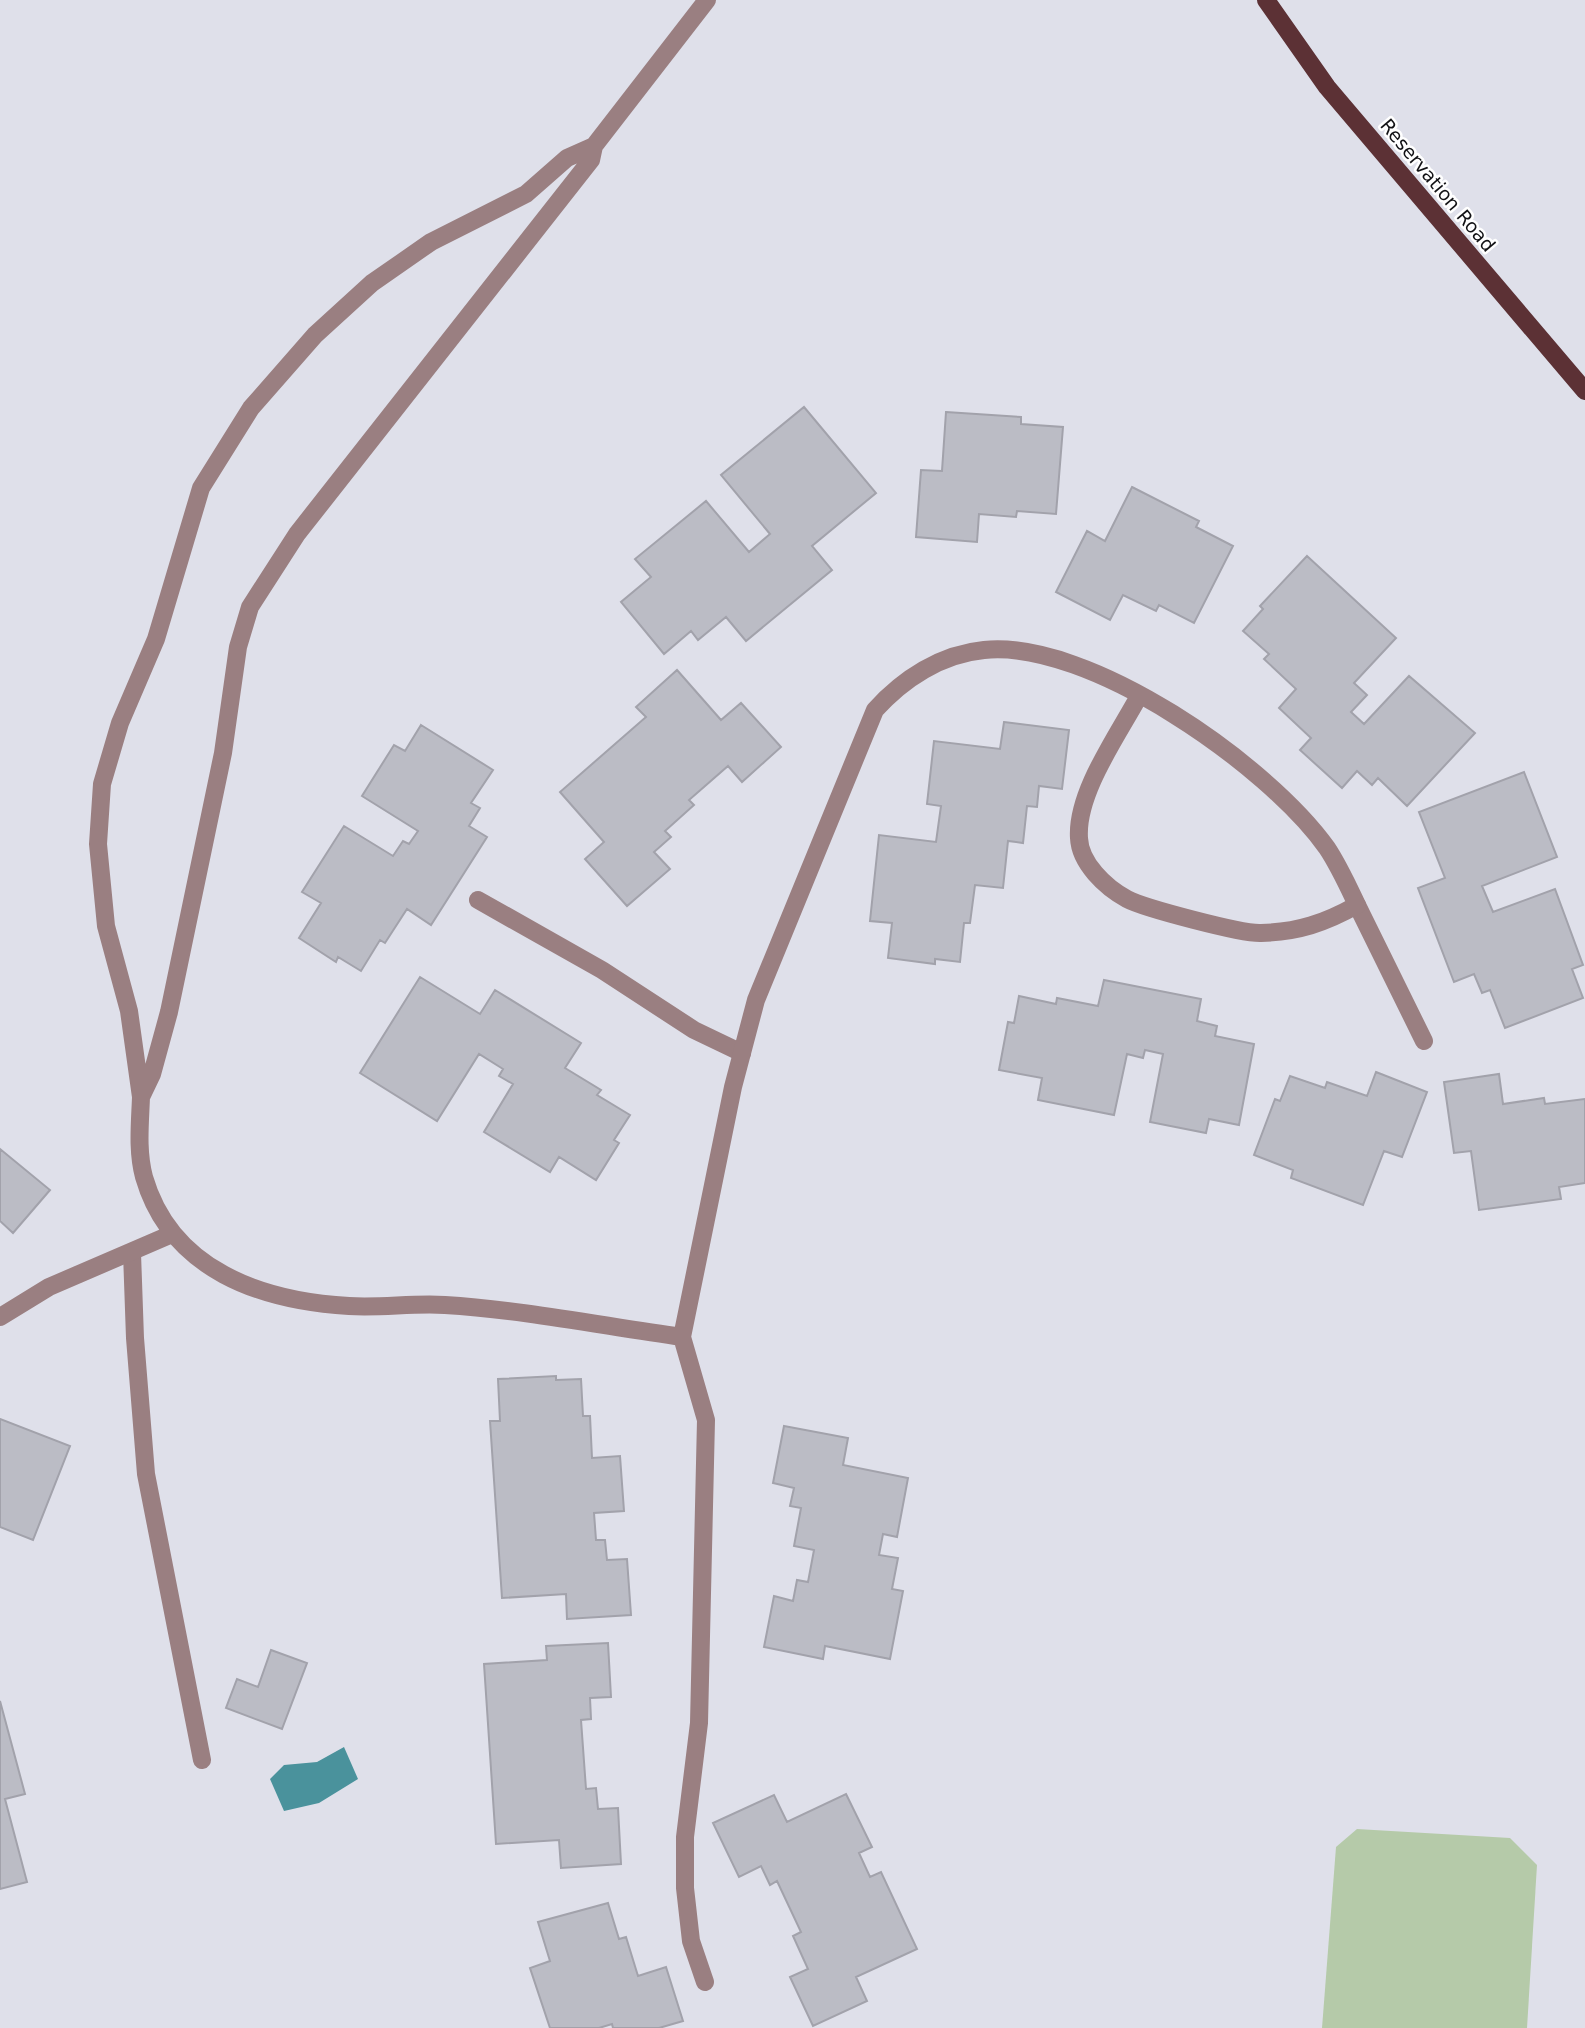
<svg xmlns="http://www.w3.org/2000/svg" width="1585" height="2028" font-family="'DejaVu Sans',sans-serif">
<rect width="100%" height="100%" fill="#dfe0ea"/>
<path fill="#b5caa9" d="M1357,1829L1510,1838L1537,1865L1527,2028H1322L1336,1847Z"/>
<path fill="#4a929c" d="M344,1747L358,1779L319,1803L284,1811L270,1779L284,1765L317,1762Z"/>
<path fill="#bbbcc5" stroke="#a2a2ab" stroke-width="2" d="M804,407L876,493L812,546L832,570L746,641L726,617L698,640L691,631L664,654L621,602L651,577L635,559L706,501L749,552L770,534L721,475Z
M946,412L1021,417V424L1063,427L1056,514L1017,511L1016,517L979,514L977,542L916,537L921,470L942,471Z
M1132,487L1199,521L1196,527L1233,546L1194,623L1159,605L1156,611L1123,595L1110,620L1056,592L1087,531L1105,541Z
M1307,556L1396,638L1354,683L1367,695L1351,712L1364,724L1409,676L1475,733L1407,806L1378,778L1372,785L1357,771L1342,788L1300,750L1311,738L1279,708L1296,689L1264,659L1269,654L1243,631L1263,609L1260,606Z
M677,670L721,720L741,703L781,747L742,782L728,766L689,800L694,805L665,831L671,837L654,852L670,869L627,906L585,859L604,842L560,792L646,717L636,707Z
M1004,722L1069,730L1062,789L1039,786L1037,807L1027,806L1023,843L1008,841L1003,888L975,885L970,923H964L960,962L935,959V964L888,958L892,923L870,921L879,835L936,842L941,806L927,804L934,741L1000,749Z
M421,725L493,770L471,803L480,808L469,826L487,837L431,925L407,909L385,943L380,940L361,971L338,957L336,962L299,938L321,903L302,892L344,826L393,856L403,841L409,844L418,831L362,796L394,745L405,751Z
M1524,772L1557,857L1482,886L1493,912L1555,889L1583,965L1572,969L1583,998L1505,1028L1490,990L1482,993L1474,974L1454,982L1418,888L1445,878L1419,812Z
M420,977L480,1014L495,990L581,1043L565,1068L601,1090L597,1095L630,1115L614,1140L619,1143L596,1180L559,1157L550,1172L484,1132L513,1084L499,1076L503,1069L479,1054L437,1121L360,1073Z
M1104,980L1201,999L1197,1021L1217,1026L1215,1036L1254,1044L1239,1125L1209,1119L1206,1133L1150,1122L1163,1054L1145,1050L1143,1058L1127,1054L1114,1115L1038,1100L1042,1078L999,1070L1008,1022L1014,1023L1019,996L1056,1004L1057,998L1098,1006Z
M1376,1072L1427,1092L1402,1157L1384,1151L1363,1205L1291,1178L1293,1170L1254,1155L1275,1099L1280,1101L1290,1076L1325,1088L1327,1082L1367,1096Z
M1499,1074L1503,1104L1544,1098L1545,1104L1585,1099V1183L1559,1187L1561,1199L1479,1210L1471,1151L1454,1153L1444,1082Z
M0,1149L50,1190L13,1233L0,1221Z
M556,1376V1380L581,1379L583,1416H590L592,1458L620,1456L624,1511L594,1513L596,1540H605L607,1560L627,1559L631,1615L567,1619L566,1594L502,1598L490,1421H500L498,1379Z
M0,1419L70,1446L33,1540L0,1527Z
M784,1426L848,1438L843,1465L908,1478L897,1537L883,1534L879,1555L898,1558L892,1589L903,1591L890,1659L825,1646L823,1659L764,1647L774,1596L793,1601L797,1580L808,1582L814,1550L794,1546L801,1508L790,1506L794,1488L773,1483Z
M608,1643L611,1697L590,1698L591,1719L581,1720L586,1789L596,1788L598,1809L618,1808L621,1864L561,1868L559,1840L496,1844L484,1664L547,1660L546,1646Z
M271,1650L307,1663L282,1729L226,1708L237,1679L258,1687Z
M0,1701L25,1794L5,1799L27,1882L0,1889Z
M846,1794L872,1847L859,1853L870,1877L881,1872L917,1949L856,1977L867,2001L813,2026L790,1977L808,1969L793,1936L801,1932L777,1881L770,1885L761,1866L739,1877L713,1823L774,1795L787,1822Z
M608,1903L619,1939L626,1937L638,1976L666,1967L683,2021L659,2028H613L612,2024L599,2028H550L530,1968L550,1961L538,1922Z"/>
<g fill="none" stroke-linecap="round" stroke-linejoin="round">
<path stroke="#9a7f81" stroke-width="18" d="M478,900L602,970L694,1030L742,1053
M1357,905L1424,1041
M132,1253L135,1338L146,1474L202,1760"/>
<path stroke="#9a7f81" stroke-width="18" d="M594,146L567,158L526,194L431,242L372,283L315,335L251,408L201,488L156,639L120,723L102,784L98,844L106,926L129,1011L141,1097L152,1074L169,1012L223,753L238,647L250,607L297,534L591,160L594,146L707,0
M141,1097C140,1124 137,1151 144,1177C171,1270 261,1301 349,1306C381,1308 413,1303 445,1305C524,1310 603,1326 682,1337
M0,1317L49,1287L172,1234
M705,1982L691,1941L685,1888V1837L699,1723L706,1420L682,1337L733,1087L756,1000L875,710C903,679 941,654 984,650C1089,639 1268,765 1327,848C1339,866 1348,886 1357,905C1325,923 1298,932 1261,933C1242,934 1144,908 1127,899C1105,887 1080,863 1079,838C1076,793 1118,735 1139,696"/>
<path stroke="#5c3135" stroke-width="18" d="M1266,0L1327,87L1585,391"/>
</g>
<g text-anchor="middle" stroke-width="5" stroke-linejoin="round" paint-order="stroke">
<g font-size="19" fill="#121215" stroke="#fff">
<text transform="translate(1438 185) rotate(50)" y="7">Reservation Road</text>
</g>
</g>
</svg>
